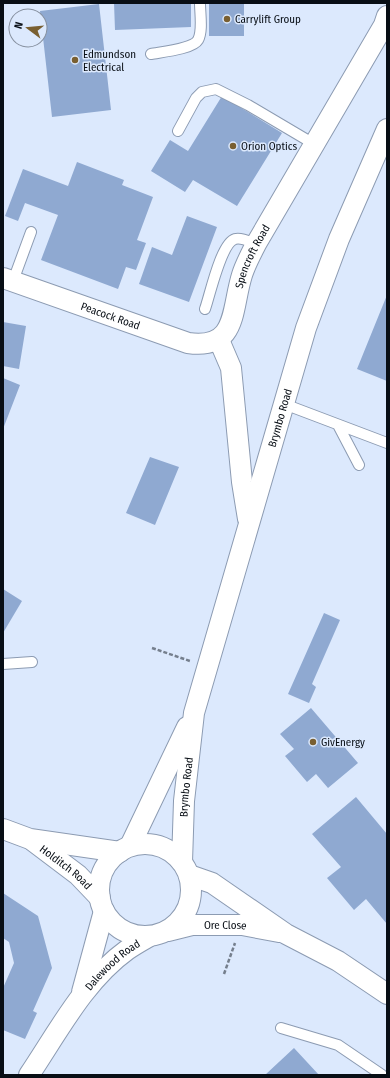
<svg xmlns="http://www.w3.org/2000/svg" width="390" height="1078" font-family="'Fira Sans Condensed',sans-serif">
<rect width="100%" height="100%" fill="#dce9fd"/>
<path fill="#8fa9d1" d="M114,3H191V27L115,30Z
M209,3H244V36H209Z
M99,4L111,110L52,117L40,11Z
M222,96L282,133L237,206L193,180L185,192L151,171L170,140L188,151Z
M77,162L124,180L122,185L153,197L137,240L146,243L136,270L126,267L118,289L41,260L58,215L25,203L18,221L5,216L23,169L68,186Z
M187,216L217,227L189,302L139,284L152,247L172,255Z
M387,295V381L357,369Z
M3,322L26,326L19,369L3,366Z
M3,378L20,385L3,429Z
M150,457L179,467L155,525L126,513Z
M3,589L22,601L3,633Z
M324,613L340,620L312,684L316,687L309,703L288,694Z
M311,708L358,763L328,788L316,774L307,782L285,756L294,749L280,734Z
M356,797L387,834V924L366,899L354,910L327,878L341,867L312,834Z
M3,893L38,916L52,968L33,1011L37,1013L25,1039L3,1030V988L14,963L9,942L3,938Z
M294,1048L319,1075H265Z"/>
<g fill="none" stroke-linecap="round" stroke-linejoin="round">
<defs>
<path id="service" d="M151,54C161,52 193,49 198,40C203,31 200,14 200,3
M178,131L196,98L202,92L216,89L248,105L314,144
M13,281L31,232
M205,309C210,295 221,243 235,239C242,237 250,242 256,244
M284,404L387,443
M338,425L359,465
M3,664L32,662
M281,1028L338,1045L382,1075"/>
<g id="minor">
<path id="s1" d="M3,278L188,343C238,350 231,310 242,275C245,265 251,254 256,244L384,25L387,16"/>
<path d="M219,340L231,368L242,482L248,519"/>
<path d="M3,829L30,839L120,852"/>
<path id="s2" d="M33,841L78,875L100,898"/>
<circle cx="145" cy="890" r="46"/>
<path d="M130,846L187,727"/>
<path id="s3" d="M182,862L184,801L194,713L306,328L339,239L387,129"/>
<path d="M189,875L212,883L286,934L338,961L387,994"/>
<path id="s4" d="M168,931L192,925H242L279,932"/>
<path d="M82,992L104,911"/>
<path id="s5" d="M29,1075C58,1032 84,981 127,950C134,945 143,940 150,936"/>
</g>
</defs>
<use href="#service" stroke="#8c9bb2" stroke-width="12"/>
<use href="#minor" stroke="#8c9bb2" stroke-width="22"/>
<path stroke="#757f8d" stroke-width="2.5" stroke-dasharray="4 2" stroke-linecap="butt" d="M152,648L190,661
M224,974L235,943"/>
<use href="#service" stroke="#fff" stroke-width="10"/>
<use href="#minor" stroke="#fff" stroke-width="20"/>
</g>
<g fill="#795f31" stroke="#dce9fd" stroke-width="1.5">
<circle cx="227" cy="19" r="4"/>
<circle cx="75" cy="60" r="4"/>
<circle cx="233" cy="146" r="4"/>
<circle cx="313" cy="742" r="4"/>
</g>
<g text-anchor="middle" stroke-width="3" stroke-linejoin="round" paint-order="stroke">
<g font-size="11" fill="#080e15" stroke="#dce9fd" text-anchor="start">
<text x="235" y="23">Carrylift Group</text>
<text x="83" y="58">Edmundson<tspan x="83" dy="13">Electrical</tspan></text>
<text x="241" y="150">Orion Optics</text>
<text x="321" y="746">GivEnergy</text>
</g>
<g font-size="11" fill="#080e15" stroke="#dce9fd">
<text dy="4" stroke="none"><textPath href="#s1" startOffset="318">Spencroft Road</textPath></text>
<text dy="4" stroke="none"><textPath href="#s1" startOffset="114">Peacock Road</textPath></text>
<text dy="4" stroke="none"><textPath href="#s3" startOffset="457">Brymbo Road</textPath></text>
<text dy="4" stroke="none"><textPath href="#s3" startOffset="75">Brymbo Road</textPath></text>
<text dy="4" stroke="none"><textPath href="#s2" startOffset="42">Holditch Road</textPath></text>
<text dy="4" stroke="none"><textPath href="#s4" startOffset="58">Ore Close</textPath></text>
<text dy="4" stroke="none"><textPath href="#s5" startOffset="139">Dalewood Road</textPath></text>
</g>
</g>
<rect width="390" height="1078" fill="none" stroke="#080e15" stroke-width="8"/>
<g transform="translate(28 28) rotate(286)"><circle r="19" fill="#dce9fd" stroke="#8791a0"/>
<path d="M0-3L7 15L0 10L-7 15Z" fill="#795f31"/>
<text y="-6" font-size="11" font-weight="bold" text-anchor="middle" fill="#080e15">N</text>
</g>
</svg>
